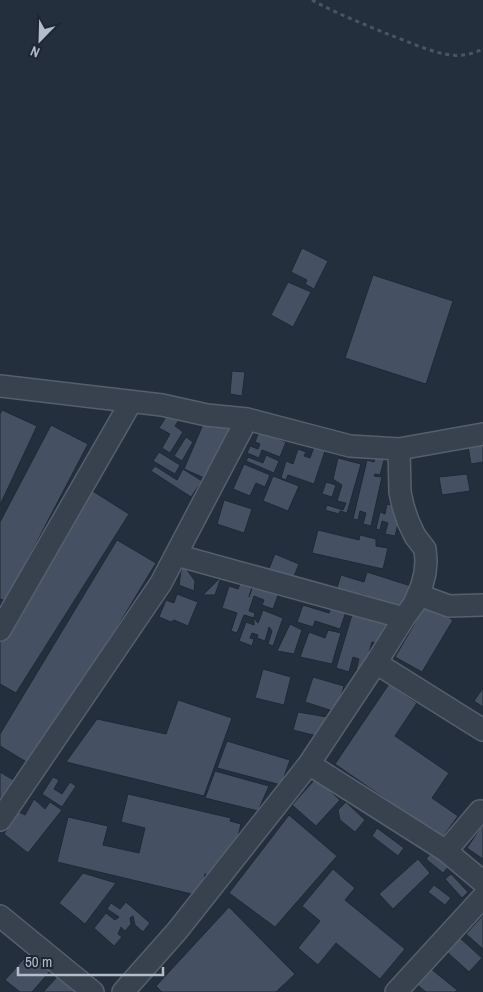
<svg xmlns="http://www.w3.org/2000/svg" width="483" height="992" font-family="'Archivo Narrow',sans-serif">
<rect width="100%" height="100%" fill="#242f3e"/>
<path fill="#455162" stroke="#1f2835" d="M302,248L328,261L314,289L305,284L307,280L291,272Z
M373,275L453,301L426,384L345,358Z
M288,282L311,292L293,327L271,315Z
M232,371L245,372L242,396L230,394Z
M171,409L182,415L175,426L183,432L170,453L162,448L170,434L159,428Z
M2,410L37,426L0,505V414Z
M207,415L234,426L211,481L184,469Z
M51,425L88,444L6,601L0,599V522Z
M259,431L286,442L280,457L262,450L259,458L247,453L250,446L258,449L260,444L255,442Z
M186,437L193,442L182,461L174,456Z
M483,443V462L471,464L468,446Z
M314,447L325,451L314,484L288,475L286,480L281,478L286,461L293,464L298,449L306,452L304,456L310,458Z
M159,452L180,465L175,474L153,461Z
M266,455L279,461L274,473L246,461L248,457L263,463Z
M376,455L385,457L380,475L375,474L374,476L382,477L371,526L363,524L366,513L360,511L358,520L353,519L367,460L374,462Z
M338,458L361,464L347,513L340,511L339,514L325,510L327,505L343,510L346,503L337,501L342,485L333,479Z
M244,464L270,475L265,487L256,483L250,496L233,489Z
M155,466L177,480L183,469L202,481L191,497L151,471Z
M467,474L470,491L442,495L439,477Z
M273,476L299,486L288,511L263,501Z
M326,482L336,485L332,497L322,494Z
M91,490L129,514L16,693L0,684V635Z
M224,500L252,509L244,533L217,524Z
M387,504L402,508L395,536L385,534L388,523L382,521L380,530L376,529L380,512L385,514Z
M318,530L359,540L360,535L376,539V546L388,548L383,569L312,553Z
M117,540L156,563L33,766L0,746V734Z
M275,554L299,564L292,581L268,571Z
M182,563L195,581L194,591L179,585Z
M234,571L255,578L249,597L254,581L280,590L273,609L262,605L264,600L254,596L249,611L255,613L254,618L244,615L237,633L231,631L237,613L222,608L229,586L238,589L240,584L230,581Z
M367,572L411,586L403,608L361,594L358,602L335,594L341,575L364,582Z
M221,577L215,595H203Z
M177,594L198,602L188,626L174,620L171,622L159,617L166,600L174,603Z
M332,604L347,609L340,629L315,621L313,627L297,622L303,605L329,613Z
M426,604L453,620L422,672L395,657Z
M354,608L391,620L383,645L372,642L363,674L356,671L359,659L353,657L349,672L336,668Z
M263,610L283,618L273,646L268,644L272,631L269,627L265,641L257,638L258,635L252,633L250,638L254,639L252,646L239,641L246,622L254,625V618L258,623Z
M290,624L302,630L294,654L277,651Z
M328,630L341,633L332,664L300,657L309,632L325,638Z
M263,669L291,677L284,705L255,698Z
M313,677L344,686L336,712L305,702Z
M389,684L417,703L395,736L449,773L432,798L458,816L442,838L335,764Z
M483,688V707L474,701Z
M178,700L232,718L204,796L66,762L97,719L166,734Z
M298,712L327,717L321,737L293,730Z
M227,741L290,760L281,785L217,768Z
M215,771L269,786L258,811L205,798Z
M0,772L15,781L0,803Z
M53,777L59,780L54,789L62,794L70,782L76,786L62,807L42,794Z
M316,778L340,800L316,826L292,805Z
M128,794L231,818L230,821L241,824L234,853L223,868L214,866L211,875L205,874L200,896L57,862L68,817L108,826L103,845L139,853L145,828L121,822Z
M34,799L45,809L50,802L62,810L28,853L4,834L17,811L25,815Z
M346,802L365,820L355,832L340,820L338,810Z
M289,815L337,856L275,927L229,893Z
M483,824V859L467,848Z
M377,828L404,848L398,856L372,836Z
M432,852L449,866L443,873L426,859Z
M418,859L430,873L393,909L379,894Z
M333,869L355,888L345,900L405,949L380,979L336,943L318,965L298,948L320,921L302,906Z
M83,873L116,883L85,924L59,903Z
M451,874L468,892L462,898L445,879Z
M434,885L451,898L445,905L428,892Z
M126,902L150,923L143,932L135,925L133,916L130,918L131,924L125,931L121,927L118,934L122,937L114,946L94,928L106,913L115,920L119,917L107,909L111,903L120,909Z
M229,907L295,974L276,992H162L156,986Z
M483,915V949L466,934Z
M460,938L482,958L469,972L447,952Z
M30,952L51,970L32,992H20L5,980Z
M430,968L457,990L455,992H426L416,984Z
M59,975L77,992H43Z"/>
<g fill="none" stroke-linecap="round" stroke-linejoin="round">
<defs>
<path id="street" d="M0,386L162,405L207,415L247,419L350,446L399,449L483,434
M176,555L404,618
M419,595L449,606L483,605
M0,630L131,402
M376,663L483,730
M309,764L446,851L483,882
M0,820L161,583L247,419
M446,851L480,811
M0,916L93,992
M123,992L177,931L309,764L376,663L404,618L414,604L422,585L425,573L426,561L425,549L415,536L408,521L403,506L400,492L399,449
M396,992L483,897"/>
</defs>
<use href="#street" stroke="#565f6c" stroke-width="24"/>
<path stroke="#44595c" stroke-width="3" stroke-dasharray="4 4" stroke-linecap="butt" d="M312,0C337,14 364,24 390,35C407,41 428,51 445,54C458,57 471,55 483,49"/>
<use href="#street" stroke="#38414e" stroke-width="21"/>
</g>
<g transform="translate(40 40) rotate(203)" stroke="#1d2633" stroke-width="4" paint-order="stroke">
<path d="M0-4L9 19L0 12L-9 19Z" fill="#b4bcc9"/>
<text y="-8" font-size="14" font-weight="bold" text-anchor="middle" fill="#b4bcc9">N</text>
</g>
<path d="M18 967v8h145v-8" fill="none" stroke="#b4bcc9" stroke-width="2.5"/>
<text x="25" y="967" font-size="15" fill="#b4bcc9" stroke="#1d2633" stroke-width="4" paint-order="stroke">50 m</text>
</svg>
